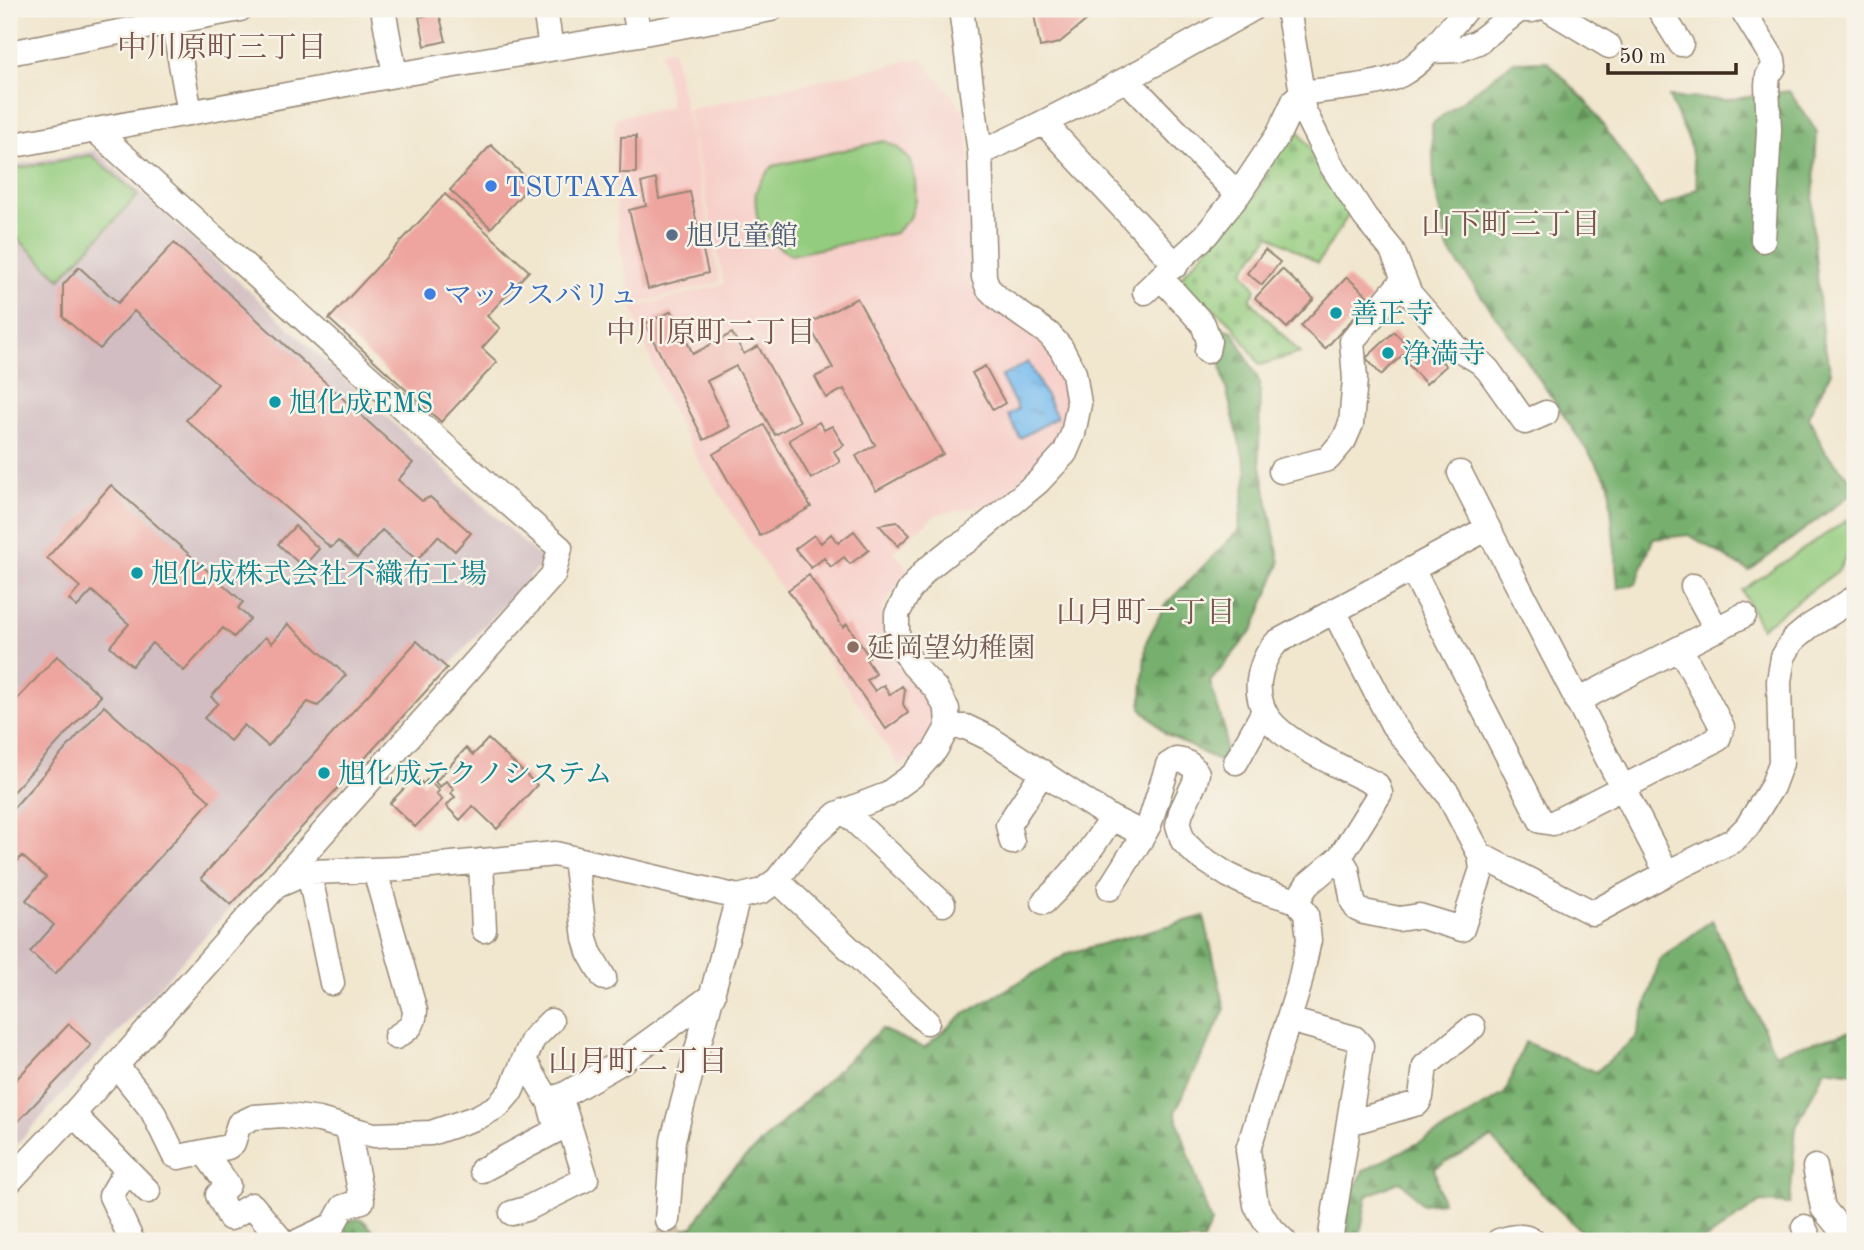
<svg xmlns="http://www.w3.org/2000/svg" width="1864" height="1250" font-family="'Old Standard TT','Noto Serif JP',serif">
<defs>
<pattern id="forest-firs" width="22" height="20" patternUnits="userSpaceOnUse" patternTransform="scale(1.75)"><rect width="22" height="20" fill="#77b06e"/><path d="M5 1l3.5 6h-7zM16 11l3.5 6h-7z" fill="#638f5a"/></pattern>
<pattern id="cemetery-stones" width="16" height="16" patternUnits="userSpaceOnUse" patternTransform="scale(1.75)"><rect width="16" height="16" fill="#94cc7f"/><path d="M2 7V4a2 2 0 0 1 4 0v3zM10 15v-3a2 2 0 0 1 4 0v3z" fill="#80af6d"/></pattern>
<pattern id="water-ripples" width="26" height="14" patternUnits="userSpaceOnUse" patternTransform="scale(1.75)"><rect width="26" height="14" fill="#7abef0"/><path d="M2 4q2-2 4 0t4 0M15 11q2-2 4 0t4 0" fill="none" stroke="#6aa3cd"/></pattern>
</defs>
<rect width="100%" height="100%" fill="#f7f3e8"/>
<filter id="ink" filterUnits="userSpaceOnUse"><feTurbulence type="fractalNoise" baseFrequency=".0143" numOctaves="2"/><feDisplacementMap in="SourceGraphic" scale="14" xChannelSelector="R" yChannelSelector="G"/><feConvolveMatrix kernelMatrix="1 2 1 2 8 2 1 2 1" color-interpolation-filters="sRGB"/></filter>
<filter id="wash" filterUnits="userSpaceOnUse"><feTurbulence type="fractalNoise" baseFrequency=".00686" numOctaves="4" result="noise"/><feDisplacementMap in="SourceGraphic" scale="28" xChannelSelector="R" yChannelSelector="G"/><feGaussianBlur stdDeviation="1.57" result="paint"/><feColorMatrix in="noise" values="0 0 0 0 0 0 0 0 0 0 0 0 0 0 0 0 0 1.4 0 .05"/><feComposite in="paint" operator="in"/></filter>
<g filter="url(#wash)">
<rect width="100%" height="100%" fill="#f1e6ce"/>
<path fill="#f7d0cb" d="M673,47L720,282L632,305L618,235L614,134L616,117L671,107L661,50Z
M921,58L965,111L970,161L972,285L1043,344L1064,380L1068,409L1060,442L996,504L937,514L893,551L908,569L882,609L889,652L905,675L926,693L933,711L931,730L917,753L900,767L751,543L695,455L661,388L632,308L724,284L687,110Z"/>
<path fill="#d2bec2" d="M95,150L544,561L9,1153V166Z"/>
<path fill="#94cc7f" stroke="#687b4e" stroke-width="2" d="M884,141L898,148L911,161L915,180L916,200L910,218L895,233L791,255C770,243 756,230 756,205C755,199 755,194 757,189C760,180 767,173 773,166Z
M91,155L138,195L60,279L11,232L9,222V170Z
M1847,520L1849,550L1839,570L1761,628L1742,590Z"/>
<path fill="url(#forest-firs)" stroke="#596d46" stroke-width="2" d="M1547,61L1587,102L1660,208L1698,188L1690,143L1669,97L1727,100L1789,91L1817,132L1812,221L1823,339L1831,372L1808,416L1826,453L1855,484V491L1749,571L1689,535L1653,539L1636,584L1618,588L1609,483L1517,346L1448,249L1434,184L1432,124L1513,62Z
M1214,326L1233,331L1260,383L1259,456L1280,564L1254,628L1210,682L1225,731V764L1166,734L1141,708L1146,642L1165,605L1238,531L1247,472L1223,376Z
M1204,916L1225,1009L1175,1112L1211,1223L1203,1241H615L693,1227L722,1180L881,1029L924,1048L961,1016L1069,953Z
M1712,920L1775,1053L1855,1030V1073L1825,1069L1796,1127L1790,1204L1761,1202L1703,1241H1591L1546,1197L1491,1138L1434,1168L1442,1202L1422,1204L1401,1181L1367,1196L1359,1241H1349L1346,1208L1363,1171L1454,1125L1505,1093L1525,1042L1596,1072L1636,1037L1660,959Z
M362,1219L383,1241H351L341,1221Z"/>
<path fill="url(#cemetery-stones)" stroke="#687b4e" stroke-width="2" d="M1293,122L1351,211L1318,263L1270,235L1243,271L1256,289L1250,300L1300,353L1260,365L1233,325L1178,280L1255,196Z"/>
<path fill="url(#water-ripples)" stroke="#5a7487" stroke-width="2" d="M1028,362L1057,417L1020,438L1008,415L1018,409L1001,377Z"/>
<g id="blocks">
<path fill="#eea49f" d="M1033,9H1043V10L1086,9L1088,19L1059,43L1040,47Z
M439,13L446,41L425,46L419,17Z
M636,136V173H620L621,137Z
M491,145L532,183L491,228L450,190Z
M656,179L659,199L690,192L708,273L648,289L629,210L646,206L641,183Z
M445,194L529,271L487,316L500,328L482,348L497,362L441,422L329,319Z
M174,243L413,463L398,480L422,501L430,497L471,533L455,551L438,536L417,560L382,530L357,558L338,541L331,548L186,420L218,384L134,311L100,349L63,317V285L79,267L118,303Z
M1265,250L1280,262L1262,285L1247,273Z
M1282,269L1314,299L1287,328L1255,298Z
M1347,277L1371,299L1325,349L1301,326Z
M857,298L943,454L876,491L856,456L875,445L844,389L826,398L815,377L833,368L808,324Z
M672,311L693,354L732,333L744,354L758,346L800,421L775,435L736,366L707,381L730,427L704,440L645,324Z
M1394,332L1410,348L1381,375L1366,358Z
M1426,344L1446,366L1426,384L1406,362Z
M985,366L1005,403L993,410L972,373Z
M819,422L824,430L832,426L844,445L834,451L840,462L811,479L789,440Z
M764,425L811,507L760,536L713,454Z
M111,485L243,602L238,608L250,619L234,637L223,628L184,671L152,643L132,666L110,646L129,624L92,591L77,607L69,600L80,587L47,558Z
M897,522L910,535L898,546L879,525Z
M295,526L319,549L303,567L278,544Z
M854,531L869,550L850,564L844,557L831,567L824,558L811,568L795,549L814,535L821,543L831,534L838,543Z
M809,575L843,627L847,624L869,657L866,659L876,674L867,680L875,691L884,685L890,695L902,686L905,690L903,704L908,713L886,729L788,590Z
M288,624L346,675L318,706L308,702L268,746L244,725L230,741L204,718L218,703L211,697L265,637L272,643Z
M417,641L447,668L231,905L201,878Z
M57,656L101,696L9,796V708Z
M104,706L210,801L55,974L30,952L54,925L26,900L46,877L22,856L9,871V813Z
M488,739L537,785L497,829L473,806L460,820L446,806L455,797L451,793L454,789L446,781L440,787L435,782L466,748L473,755Z
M416,776L423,784L428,779L439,791L436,794L442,800L415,827L390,803Z
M69,1024L91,1045L9,1131V1087Z"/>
</g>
</g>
<g filter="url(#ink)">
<use href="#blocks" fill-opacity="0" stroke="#968876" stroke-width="2"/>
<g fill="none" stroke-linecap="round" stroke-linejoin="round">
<path stroke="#cdc0ab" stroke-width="24" stroke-dasharray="24 12" stroke-linecap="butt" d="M667,1220L669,1241"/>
<defs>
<path id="minor" d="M171,9L190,113
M383,9L395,75
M545,9L551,48
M634,9L639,34
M1466,9C1448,30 1425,62 1400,75C1380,86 1327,89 1302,93L1303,109L1330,163L1365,217L1392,250L1410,294L1457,348L1480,362L1488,370L1525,422L1546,413
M1548,9L1609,46
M1659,9L1681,44
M1742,9L1773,59L1774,67L1768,76L1767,85L1769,130L1763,240
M1429,51L1458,50L1478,42L1519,10H1532L1535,9
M9,53L240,9
M1127,80L1238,195
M1045,124L1176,265
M95,130L489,486L560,548L553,575L280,881
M9,146L395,75L639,34L771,9
M980,153C1074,110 1162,60 1252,9
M1161,278L1203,324L1209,341L1207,351
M1145,292L1206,235L1238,195L1278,135L1295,99L1302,93L1288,9
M1281,471L1328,459L1344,440L1351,424L1355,379L1352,341L1404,279
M1460,473L1488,528L1667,873
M1412,569L1541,821L1553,823L1718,739L1722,727L1680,648
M1693,586L1717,630
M1334,611L1393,725L1448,794L1480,855L1482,869L1462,929L1419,916L1399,919L1364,912L1357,909L1353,902L1347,869L1340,857
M1577,701L1744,615
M948,727H966L989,738L1111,818L1144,834L1149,825L1168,765L1176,760C1187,761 1191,764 1197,773L1195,782L1181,812L1178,825L1183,841L1197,855L1228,875L1257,889L1297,901L1306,914L1309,940L1299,986L1248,1150L1256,1205L1268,1225L1284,1241
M1236,762L1264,711
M844,811L943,904
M1012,842L1008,825L1043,772
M1480,855L1593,913L1667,873L1734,840L1747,827L1772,787L1781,763L1779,681L1783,657L1793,640L1810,626L1855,598
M575,859L585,938L589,952L604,978
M481,861L484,930
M375,871L415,1011C414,1027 408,1029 396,1037
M309,872L332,983
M777,880L927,1022
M1110,888L1144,834
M1297,901L1307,885L1340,857L1380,793L1377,785C1348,770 1296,748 1274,725C1263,714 1257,696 1259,681C1261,666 1266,653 1277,642L1488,528
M1044,902C1072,875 1090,852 1111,818
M1289,1020L1354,1038L1361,1046L1330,1241
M524,1060L533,1039L551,1021
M116,1065L152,1110L174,1155L179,1157L228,1147L233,1143L239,1124L254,1117L283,1115L319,1120L374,1135L431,1133L478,1117L498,1106L511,1091L524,1060L550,1103L618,1064L713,995
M73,1114L148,1191
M1349,1123L1418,1103L1421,1097L1425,1066L1473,1027
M204,1152L228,1185L218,1195L230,1218L252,1205L282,1241
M1815,1167L1823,1208L1842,1231L1855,1240
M127,1169L111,1196L132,1241
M482,1170L557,1130L550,1104
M9,1182L73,1114L276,886L309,872L400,869L555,854L738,897L762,891L777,880L808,840L837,814L886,795L912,776L935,750L948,727L947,709L936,689L913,665L897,639V614L909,591L926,570L951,550L967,541L1038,482L1065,453L1073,434L1079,404L1074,373L1061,348L1049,334L999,299L988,288L984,277L980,153L961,9
M512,1213L526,1209L586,1179L560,1096
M667,1220L673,1140L738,897
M1804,1227L1810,1241
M299,1241L333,1225L343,1207L362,1201L348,1128
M1499,1241C1511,1237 1522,1234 1533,1241"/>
</defs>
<use href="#minor" stroke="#968876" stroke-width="27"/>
<use href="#minor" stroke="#fff" stroke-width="24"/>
</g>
</g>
<g fill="#3f7fe0" stroke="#f7f3e8" stroke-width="2.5">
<circle cx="491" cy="186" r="7"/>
<circle cx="430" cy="294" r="7"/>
</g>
<circle fill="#5c6f8a" stroke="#f7f3e8" stroke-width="2.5" cx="672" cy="235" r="7"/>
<g fill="#0f9aa8" stroke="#f7f3e8" stroke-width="2.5">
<circle cx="1336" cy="313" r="7"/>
<circle cx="1388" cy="353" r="7"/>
<circle cx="275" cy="402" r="7"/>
<circle cx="137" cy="573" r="7"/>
<circle cx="324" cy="773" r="7"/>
</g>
<circle fill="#8d6e63" stroke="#f7f3e8" stroke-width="2.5" cx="853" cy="647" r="7"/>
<g text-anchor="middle" stroke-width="5" stroke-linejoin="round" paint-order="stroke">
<g font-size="28" fill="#366cbe" stroke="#f7f3e8" text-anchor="start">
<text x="505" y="196">TSUTAYA</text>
<text x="444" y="304">マックスバリュ</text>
</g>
<g font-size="28" fill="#4e5e75" stroke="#f7f3e8" text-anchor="start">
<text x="686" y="245">旭児童館</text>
</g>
<g font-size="28" fill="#0d838f" stroke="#f7f3e8" text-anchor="start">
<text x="1350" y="323">善正寺</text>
<text x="1402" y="363">浄満寺</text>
<text x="289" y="412">旭化成EMS</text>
<text x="151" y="583">旭化成株式会社不織布工場</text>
<text x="338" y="783">旭化成テクノシステム</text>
</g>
<g font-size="28" fill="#785e54" stroke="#f7f3e8" text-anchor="start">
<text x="867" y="657">延岡望幼稚園</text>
</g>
<g font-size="30" fill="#7a554b" stroke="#f7f3e8">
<text x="222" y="57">中川原町三丁目</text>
<text x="1511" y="234">山下町三丁目</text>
<text x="711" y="342">中川原町二丁目</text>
<text x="1146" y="622">山月町一丁目</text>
<text x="638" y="1071">山月町二丁目</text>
</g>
</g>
<rect width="1864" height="1250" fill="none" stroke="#f7f3e8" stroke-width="35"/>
<path d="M1608 63v10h128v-10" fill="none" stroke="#3b2a1e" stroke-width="3.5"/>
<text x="1619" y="63" font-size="21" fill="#3b2a1e" stroke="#f7f3e8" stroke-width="5" paint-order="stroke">50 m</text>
</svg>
